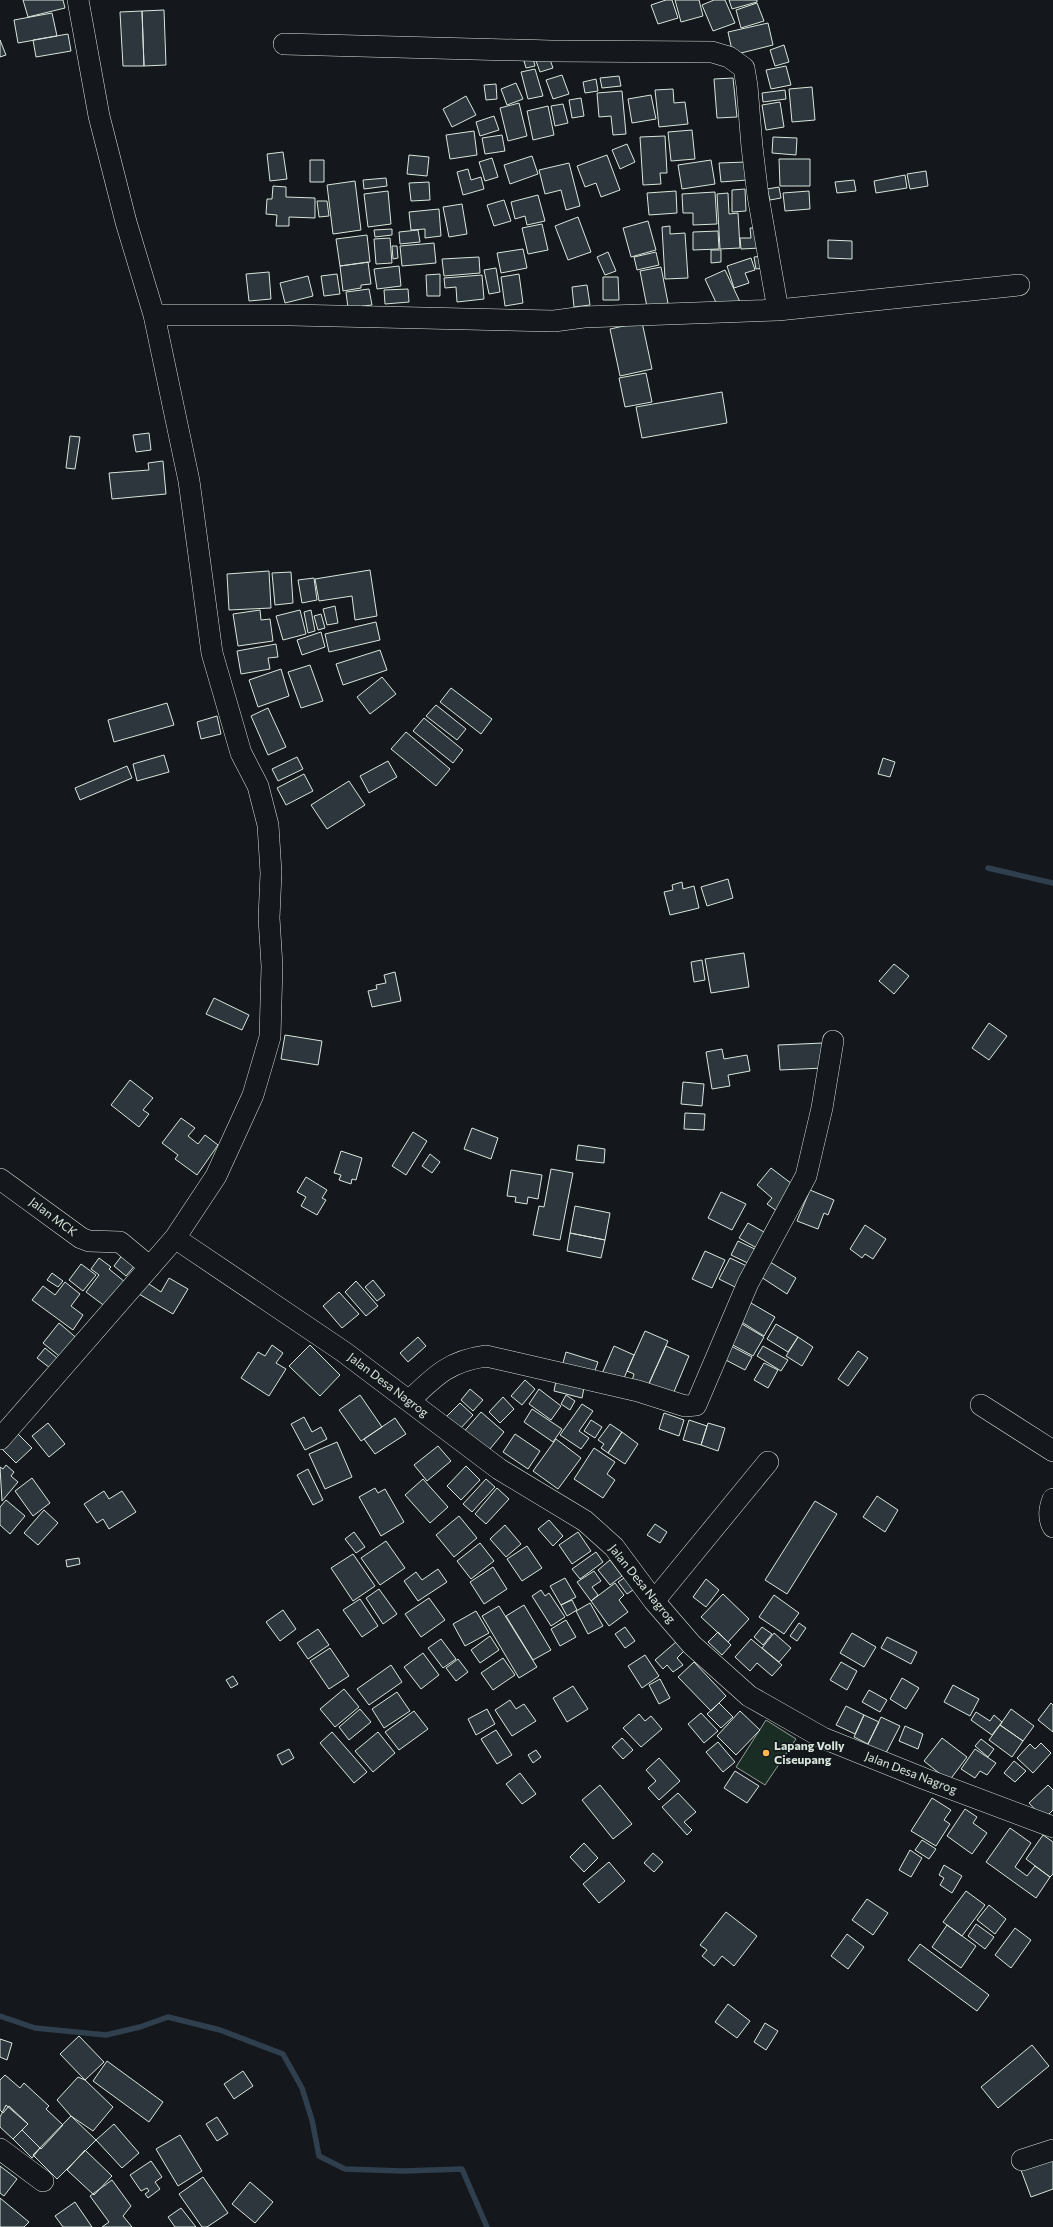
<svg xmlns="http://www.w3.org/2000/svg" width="1053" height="2227" font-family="Commissioner,sans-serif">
<rect width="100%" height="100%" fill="#14181c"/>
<path fill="#1a2d24" stroke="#939e99" d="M766,1720L796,1739L765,1785L736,1767Z"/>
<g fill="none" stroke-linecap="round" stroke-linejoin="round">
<path stroke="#2f3f4d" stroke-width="5.5" d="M988,868L1053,883
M0,2016L35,2028L106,2035L140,2027L168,2017L220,2030L283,2054L302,2088L312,2120L319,2156L345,2169L403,2171L462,2169L487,2227"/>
</g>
<path fill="#2c363c" stroke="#d8e6dc" d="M23,0H63L65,8L28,17Z
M666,0H672L678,18L658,24L651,5Z
M675,0H699L703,16L681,22Z
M714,0H725L735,23L713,31L702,5Z
M729,0H757V2L732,9Z
M757,3L764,21L741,28L736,10Z
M164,10L166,65L144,66L142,11Z
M142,11L144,66H123L120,12Z
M52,13L57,36L18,43L14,20Z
M768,23L773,45L733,55L728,32Z
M68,34L71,51L36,57L33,40Z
M0,40L6,55L0,57Z
M784,45L789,62L775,66L770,50Z
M548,54L553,68L540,72L535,58Z
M533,58L535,66L526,68L524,61Z
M786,66L791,85L771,89L766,70Z
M535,69L543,96L528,99L521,72Z
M562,75L569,94L553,99L546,80Z
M619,76L621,86L602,88L600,78Z
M733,78L737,117L717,118L714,79Z
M596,79L598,91L585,93L583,82Z
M516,83L523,99L507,105L501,89Z
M496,84L497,99L486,100L484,85Z
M812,87L815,120L792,122L789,89Z
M673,89L674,103L685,102L688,124L659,127L655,90Z
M785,90L786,99L763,102L762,93Z
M622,91L626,134L613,135L611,116L599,117L597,93Z
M651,95L656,119L632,123L628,99Z
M466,96L476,115L452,127L443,109Z
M581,98L584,116L572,118L569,100Z
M780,102L784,127L766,130L762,105Z
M519,103L527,136L508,141L500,108Z
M563,104L568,123L555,126L551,106Z
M548,106L554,135L533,140L527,111Z
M494,116L499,130L480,136L476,122Z
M692,130L695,159L671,161L668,132Z
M474,131L477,155L450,159L446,135Z
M502,135L505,151L485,154L482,138Z
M665,136L667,173H660L661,184L643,185L640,137Z
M773,137L797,138L796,155L772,153Z
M627,144L635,162L620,169L612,150Z
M283,152L287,179L270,181L267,154Z
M409,155L429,157L427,176L407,174Z
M607,155L620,190L601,197L596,183L585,187L577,166Z
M532,156L538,174L510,184L504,165Z
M492,158L498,177L485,181L479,162Z
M779,159H810V186H780Z
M310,160H324V182H310Z
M711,160L715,184L682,189L678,165Z
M746,162L747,180L721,182L719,163Z
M569,163L580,206L566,210L561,190L545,194L539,170Z
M468,169L471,180L481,177L484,189L463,195L457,172Z
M926,171L928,186L910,189L907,174Z
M905,175L907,188L876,193L874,181Z
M386,178L387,186L364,189L363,180Z
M854,180L856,191L837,193L835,182Z
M355,181L361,230L333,234L327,185Z
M429,182L430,200L411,201L409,183Z
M273,186L286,187V197L315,198V218L289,217V226H276L277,215L266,214L267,199H272Z
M779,187L781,198L770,200L767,189Z
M745,189L746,211L732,212V190Z
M388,191L391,224L368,227L364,194Z
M676,191L677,213L649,215L647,193Z
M809,191L810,209L785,211L783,193Z
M715,192L717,224L693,225V213H683L682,194Z
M728,193L729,214L738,213L740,248L720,249L717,194Z
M538,195L545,221L527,225L525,216L515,219L511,202Z
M504,200L511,221L494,226L487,205Z
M317,201H327L329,216L319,217Z
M462,204L467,234L449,237L443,207Z
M439,209L441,236L425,238V229L411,230L409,212Z
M578,217L591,252L568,260L555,226Z
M648,221L656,250L631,257L623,228Z
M542,224L548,250L528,254L522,228Z
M670,226V234L685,233L688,278L665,279L662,227Z
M750,228H759L760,248L741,249L740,238H751Z
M392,229V235L375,237L374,230Z
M418,230L420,242L400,244L399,232Z
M718,231L719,249L693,250V232Z
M367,235L370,262L340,266L336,239Z
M390,238L392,263L376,264L374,239Z
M828,240L852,241V259L828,258Z
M434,243L436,263L402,266L400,246Z
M392,246H397L398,258L393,259Z
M523,249L527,268L501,273L497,253Z
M711,250H721V262L711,263Z
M608,252L616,271L605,275L597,257Z
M656,252L659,265L637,270L634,257Z
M763,256L765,268L756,269L754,257Z
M479,257L480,273L444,276L442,259Z
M751,258L755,270L745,273L749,283L734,288L727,266Z
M368,262L371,284L361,285V288L343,291L340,266Z
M399,266L401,286L377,289L374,269Z
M661,267L668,303L647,307L640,271Z
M496,268L500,292L489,294L484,270Z
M725,270L740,302L720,311L705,279Z
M269,272L271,299L249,301L246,274Z
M337,274L340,294L324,296L321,276Z
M440,274V296H427L426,275Z
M519,274L523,303L505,306L501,277Z
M482,275L484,299L457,302L456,287L445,288L444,278Z
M308,276L313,296L285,303L280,283Z
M603,277H618L619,300H603Z
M587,285L590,305L574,307L572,287Z
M369,289L372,305L348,308L346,292Z
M408,289L409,302L385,304L384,290Z
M642,322L652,369L620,376L610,329Z
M646,373L652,402L625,407L619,378Z
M722,392L727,423L642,438L636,407Z
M149,433L151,450L136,452L133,435Z
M70,436L80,437L75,469L66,468Z
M163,461L166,494L112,499L109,473L149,470L148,463Z
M370,570L377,616L355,620L352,596L319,601L315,579Z
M269,571L271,608L229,610L227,574Z
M291,572L293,603L275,605L272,573Z
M314,578L317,600L302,603L298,580Z
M335,606L338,623L327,625L323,609Z
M260,610L261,620L270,619L273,641L238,646L233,614Z
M300,610L306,634L283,640L276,616Z
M311,610L315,631L308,633L304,612Z
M321,614L325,628L318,630L314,616Z
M376,622L380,640L329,652L325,634Z
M321,632L325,647L302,655L297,640Z
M276,644L278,657L268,658L270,669L241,674L237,651Z
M380,650L387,670L343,685L336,664Z
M310,665L323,701L301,708L288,672Z
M281,669L289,696L258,707L249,680Z
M382,677L396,694L370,714L357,697Z
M451,688L492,719L481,734L440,702Z
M167,703L174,725L114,742L108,720Z
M436,705L466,729L457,740L426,716Z
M268,708L286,747L268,755L251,716Z
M217,716L221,734L201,739L197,722Z
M424,718L463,750L453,763L413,731Z
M406,732L450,769L436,786L391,749Z
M164,755L169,772L137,781L133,764Z
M297,757L303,769L278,781L272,769Z
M883,758L895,762L890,777L878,774Z
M388,761L397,777L369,793L360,776Z
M127,766L132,778L80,800L75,788Z
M304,774L313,791L286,805L277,788Z
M349,781L365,805L327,829L311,805Z
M728,879L733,898L707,906L701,887Z
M682,882L683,889L694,886L699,908L670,915L664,892L673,890L672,885Z
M744,953L749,987L711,993L705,959Z
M702,960L705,980L694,982L691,962Z
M894,964L909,976L894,994L879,981Z
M395,972L401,1001L372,1007L368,991L377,989L376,985L386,983L384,975Z
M214,998L249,1015L242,1030L206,1014Z
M989,1023L1007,1036L989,1060L972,1048Z
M285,1035L322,1041L318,1065L281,1059Z
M823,1043L824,1068L780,1070L778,1045Z
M722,1049L724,1059L747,1055L750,1071L728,1075L730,1086L712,1089L706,1052Z
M130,1080L153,1098L143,1110L149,1114L139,1127L111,1105Z
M683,1082L704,1084L702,1106L681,1104Z
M685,1113L705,1114L704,1130L684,1129Z
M181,1118L195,1128L188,1136L198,1144L205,1135L218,1145L197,1175L175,1159L178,1155L162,1143Z
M472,1128L498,1138L491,1159L464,1149Z
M413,1132L427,1141L406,1175L392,1166Z
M578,1145L605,1149L604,1163L576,1160Z
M341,1151L362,1158L356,1180L352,1179L351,1184L339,1180L341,1175L334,1173Z
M430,1154L440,1162L432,1173L422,1166Z
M771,1168L796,1187L777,1211L767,1204L772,1198L757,1185Z
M551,1169L573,1173L560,1240L533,1235L539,1206L544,1207Z
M511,1170L542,1175L538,1199L528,1197L527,1204L515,1202L516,1197L507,1196Z
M306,1177L327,1190L322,1198L326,1200L317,1215L301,1206L306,1197L297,1192Z
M810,1190L834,1200L828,1215L824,1213L818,1229L797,1221Z
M721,1192L746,1204L732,1230L708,1218Z
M575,1206L610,1213L605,1240L570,1233Z
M748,1223L771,1236L762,1251L739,1238Z
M865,1225L886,1239L873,1259L865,1254L862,1258L850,1249Z
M570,1233L605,1240L601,1258L567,1251Z
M738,1241L761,1252L754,1266L731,1255Z
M705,1251L725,1260L712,1288L692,1279Z
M123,1254L136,1264L126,1276L114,1266Z
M99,1258L111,1267L109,1269L125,1282L106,1307L86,1292L99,1275L91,1269Z
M730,1258L751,1268L741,1290L719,1279Z
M770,1262L796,1278L787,1294L761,1277Z
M81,1264L96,1275L83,1291L69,1280Z
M52,1273L63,1281L58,1287L47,1280Z
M169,1278L188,1289L173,1314L139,1294L146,1282L161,1292Z
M373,1280L385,1295L377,1301L365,1287Z
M356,1281L378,1306L366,1316L345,1292Z
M65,1282L80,1294L71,1306L83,1315L73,1330L32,1300L43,1286L55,1295Z
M339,1292L359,1314L342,1328L323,1306Z
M751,1303L775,1317L764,1336L740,1321Z
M59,1323L80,1341L64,1360L43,1343Z
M742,1324L764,1337L753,1356L731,1344Z
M776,1324L798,1337L788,1352L767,1339Z
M645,1331L668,1341L647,1388L632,1381L634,1374L627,1371Z
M418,1337L426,1346L408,1362L400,1353Z
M798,1337L813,1347L802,1366L786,1356Z
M272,1345L283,1353L276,1363L286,1369L269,1396L241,1378L258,1352L265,1356Z
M310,1345L340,1375L320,1396L289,1366Z
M729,1345L752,1357L745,1370L722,1358Z
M614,1346L634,1355L621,1385L601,1376Z
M666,1346L689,1356L671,1399L647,1388Z
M763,1346L788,1360L781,1371L757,1356Z
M45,1348L62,1362L54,1371L37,1358Z
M858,1351L868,1358L848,1386L838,1379Z
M566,1352L598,1362L592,1379L561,1370Z
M764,1363L778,1370L768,1388L754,1380Z
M557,1376L585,1383L582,1398L554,1391Z
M525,1380L535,1389L522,1405L511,1396Z
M470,1389L483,1400L473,1411L461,1400Z
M539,1389L561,1406L551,1420L529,1404Z
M360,1395L382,1427L361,1441L339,1410Z
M566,1395L575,1401L570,1410L561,1404Z
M503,1397L514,1409L500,1423L489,1412Z
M460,1403L473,1415L459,1430L445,1418Z
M582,1404L593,1411L579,1431L589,1438L581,1449L560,1435Z
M532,1409L562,1429L553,1442L524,1422Z
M481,1412L504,1432L485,1455L461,1435Z
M664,1413L684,1420L679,1436L659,1429Z
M304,1417L312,1432L321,1427L327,1439L305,1450L291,1424Z
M395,1418L406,1434L375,1454L364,1439Z
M591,1420L602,1427L595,1438L584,1431Z
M689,1420L707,1426L701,1445L683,1440Z
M48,1423L65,1444L49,1457L32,1436Z
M708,1423L725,1428L718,1451L701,1445Z
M610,1424L622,1432L608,1453L601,1448L604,1444L598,1440Z
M622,1432L638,1444L625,1464L608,1453Z
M18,1434L32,1448L16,1463L2,1449Z
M515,1434L540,1451L528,1469L503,1452Z
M556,1439L581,1458L558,1489L533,1471Z
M337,1442L352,1477L325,1489L309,1454Z
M438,1446L451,1461L427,1481L414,1465Z
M594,1448L615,1462L607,1474L615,1480L603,1498L574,1479Z
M6,1465L14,1472L11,1476L18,1482L2,1501L0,1467L3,1469Z
M466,1466L480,1480L461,1500L447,1486Z
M308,1469L323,1500L313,1505L297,1475Z
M32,1478L50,1503L33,1516L15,1491Z
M423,1479L448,1507L430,1523L405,1495Z
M486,1479L495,1487L472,1512L463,1504Z
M375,1488L378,1493L385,1489L404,1522L381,1536L359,1497Z
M497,1488L509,1499L486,1524L475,1514Z
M104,1491L109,1499L122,1491L136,1512L109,1529L103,1519L97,1523L84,1504Z
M877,1496L898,1510L885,1532L863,1517Z
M6,1500L25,1516L10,1534L0,1525V1507Z
M815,1501L837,1514L787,1594L765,1580Z
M44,1510L58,1523L38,1545L24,1533Z
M459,1516L477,1538L454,1557L436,1535Z
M549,1520L563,1536L553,1546L538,1529Z
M655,1524L667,1532L660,1543L647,1535Z
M505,1525L521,1544L506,1557L490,1539Z
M354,1532L365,1547L356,1553L345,1539Z
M578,1532L591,1551L572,1564L559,1545Z
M386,1541L405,1568L380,1585L361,1558Z
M480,1543L494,1561L471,1579L457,1561Z
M527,1546L542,1568L522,1581L507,1559Z
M596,1552L603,1562L580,1579L572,1569Z
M353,1554L375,1586L353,1601L331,1568Z
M79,1558L80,1564L67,1567L66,1560Z
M610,1560L622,1576L610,1585L598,1570Z
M493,1567L507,1589L484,1604L470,1582Z
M438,1569L447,1582L418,1601L404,1581L416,1572L422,1580Z
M594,1571L601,1581L592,1587L598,1595L591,1601L577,1582Z
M627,1576L636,1588L627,1594L618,1582Z
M565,1578L576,1597L561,1605L550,1586Z
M706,1579L719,1590L706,1607L693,1597Z
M615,1583L624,1595L619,1600L628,1612L609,1626L591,1601Z
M379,1589L397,1614L383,1624L366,1598Z
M541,1590L545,1596L549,1593L565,1617L551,1626L532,1596Z
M723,1594L749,1619L728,1642L701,1617Z
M774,1595L799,1613L784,1634L759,1617Z
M429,1598L445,1620L421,1637L405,1614Z
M360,1599L378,1626L362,1637L343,1610Z
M572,1600L577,1610L567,1616L561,1605Z
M590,1603L603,1626L588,1634L576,1611Z
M524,1605L551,1650L533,1660L506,1616Z
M499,1606L537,1667L519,1678L482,1616Z
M283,1610L296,1629L280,1641L266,1622Z
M476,1611L489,1633L465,1646L453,1624Z
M566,1620L576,1637L560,1646L551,1629Z
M799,1623L806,1628L797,1641L790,1636Z
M625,1627L635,1641L625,1648L615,1634Z
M762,1627L772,1634L763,1645L754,1637Z
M318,1629L329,1645L308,1659L297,1643Z
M718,1632L731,1645L722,1655L708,1642Z
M774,1633L791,1648L779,1662L762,1648Z
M852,1633L876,1647L864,1667L840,1653Z
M490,1636L499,1650L480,1663L471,1650Z
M887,1637L917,1652L911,1664L881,1648Z
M441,1639L456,1659L443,1668L428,1648Z
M751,1639L782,1665L772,1676L757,1663L750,1671L735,1657Z
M676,1642L684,1651L677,1658L683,1665L673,1672L667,1665L663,1669L655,1660Z
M330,1648L349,1676L329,1689L310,1661Z
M423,1653L439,1675L421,1689L404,1667Z
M645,1655L659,1676L642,1688L628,1666Z
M503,1658L515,1675L493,1690L481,1673Z
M458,1659L468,1672L456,1681L446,1668Z
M694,1662L726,1696L711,1711L678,1677Z
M841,1662L857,1671L847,1690L830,1680Z
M391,1665L402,1682L369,1705L357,1689Z
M233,1676L238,1684L231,1688L226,1680Z
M902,1678L919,1688L906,1709L890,1699Z
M660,1679L670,1698L659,1704L649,1685Z
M953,1685L979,1699L970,1716L944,1702Z
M573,1686L588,1709L567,1722L553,1698Z
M344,1689L359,1707L335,1727L320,1709Z
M869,1690L887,1700L880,1712L862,1702Z
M397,1692L410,1711L384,1728L372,1709Z
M510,1700L516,1709L524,1704L536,1721L512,1736L495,1710Z
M719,1703L733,1717L721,1728L707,1714Z
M1051,1703L1053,1705V1732L1038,1720Z
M846,1706L864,1715L855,1734L836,1725Z
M360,1709L371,1722L349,1740L339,1727Z
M487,1709L495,1724L476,1735L468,1719Z
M1011,1709L1034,1726L1023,1741L1000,1725Z
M414,1711L428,1729L399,1750L385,1732Z
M740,1711L760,1730L736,1755L717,1736Z
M976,1712L990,1721L994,1715L1002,1722L992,1735L971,1720Z
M701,1713L718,1731L704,1743L688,1724Z
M639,1714L645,1721L651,1716L662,1729L641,1747L623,1728Z
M864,1715L879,1722L868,1744L854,1737Z
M881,1717L900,1726L885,1755L867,1746Z
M1000,1725L1023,1741L1012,1757L989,1740Z
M905,1726L923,1734L918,1749L899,1741Z
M496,1730L512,1755L497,1764L481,1739Z
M332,1732L367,1772L354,1783L320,1743Z
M378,1732L395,1753L373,1772L355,1751Z
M622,1738L633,1750L623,1759L612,1747Z
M942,1738L967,1757L949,1781L924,1761Z
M981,1739L994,1749L988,1757L975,1746Z
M718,1742L735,1762L723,1772L706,1752Z
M1041,1743L1051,1753L1033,1773L1017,1758L1030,1744L1035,1749Z
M289,1749L294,1758L282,1765L277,1755Z
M975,1749L996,1763L987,1775L980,1771L975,1778L961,1769Z
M536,1750L541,1757L533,1763L528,1755Z
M659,1758L680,1781L659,1800L648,1788L656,1781L646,1770Z
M1014,1761L1026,1771L1015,1782L1004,1773Z
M735,1771L759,1786L747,1803L724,1788Z
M520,1773L536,1794L522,1804L506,1784Z
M600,1785L632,1824L613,1839L582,1800Z
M1048,1785L1053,1790V1810L1044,1819L1029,1803Z
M678,1793L696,1812L684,1822L692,1830L687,1835L662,1807Z
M932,1798L951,1810L944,1820L950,1824L936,1846L911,1831Z
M965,1809L977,1817L973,1823L987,1833L972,1854L947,1836Z
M1010,1828L1031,1843L1015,1867L1027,1876L1035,1866L1050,1877L1036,1898L986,1862Z
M1043,1835L1053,1842V1874L1050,1877L1026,1859Z
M922,1840L936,1849L929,1859L915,1850Z
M584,1843L598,1858L584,1872L570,1857Z
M910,1850L922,1858L911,1877L899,1870Z
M653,1853L663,1862L654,1872L644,1863Z
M609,1862L625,1881L599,1903L583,1884Z
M944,1865L962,1876L952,1893L940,1885L944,1878L939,1875Z
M966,1891L985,1905L962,1936L943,1922Z
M867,1899L888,1913L873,1935L852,1920Z
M989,1905L1006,1919L995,1934L977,1920Z
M726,1912L757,1936L734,1966L722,1956L714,1966L702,1956L707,1950L700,1945Z
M976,1924L994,1937L985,1949L968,1936Z
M947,1925L976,1946L961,1968L932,1947Z
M1015,1928L1031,1940L1011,1968L995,1955Z
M847,1934L864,1947L848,1969L831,1956Z
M920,1944L989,1995L977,2011L908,1960Z
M728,2004L750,2021L737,2038L715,2022Z
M765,2023L778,2031L766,2050L754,2042Z
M79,2036L104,2062L85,2080L60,2054Z
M0,2039L12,2043L7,2060L0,2057Z
M1032,2045L1049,2066L998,2108L981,2087Z
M107,2061L163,2102L149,2122L93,2081Z
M243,2071L253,2086L234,2099L224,2084Z
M5,2075L20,2088L24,2083L49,2106L46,2109L63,2125L41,2149L22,2130L28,2124L9,2106L3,2113L0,2110V2080Z
M78,2077L85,2080L113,2107L93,2131L71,2116L57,2100Z
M6,2105L28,2124L13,2139L0,2127V2117Z
M71,2116L96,2140L57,2179L33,2155Z
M217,2117L228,2134L217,2141L206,2124Z
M114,2124L139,2153L122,2168L96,2140Z
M22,2130L40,2148L32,2158L13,2139Z
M180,2135L202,2171L178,2186L156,2149Z
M85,2150L112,2176L94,2195L67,2170Z
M1053,2158V2189L1031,2197L1021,2170Z
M151,2161L162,2177L155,2182L160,2189L148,2198L145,2194L149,2191L147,2188L141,2191L130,2175Z
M0,2166L17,2179L4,2196L0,2193Z
M203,2177L228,2213L207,2227H202L179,2194Z
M112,2180L131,2206L123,2216L132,2227H102L109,2222L90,2196Z
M250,2182L273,2202L255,2223L232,2204Z
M0,2198L29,2222L24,2227H0Z
M75,2202L92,2227H63L55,2216Z
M181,2208L196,2227H175L168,2217Z"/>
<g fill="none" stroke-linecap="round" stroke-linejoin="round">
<defs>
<path id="minor" d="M778,310L1019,285
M154,315H292L554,321L584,317L778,310L758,196L752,147L747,86L744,68L729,57L712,52L552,51L284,44
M0,1179L81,1238L89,1241L120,1242L150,1267
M175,1238L344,1352L499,1469L585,1521L614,1547L654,1601L692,1645L749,1696L823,1738L925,1779L1053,1827
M409,1401C435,1376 449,1361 486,1356L638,1391L685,1406L696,1405L748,1283L806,1176L822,1108L833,1041
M981,1405L1053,1451
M0,1439L175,1238L216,1176L253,1095L270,1037L272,966L269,918L271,873L268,825L258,786L241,753L212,653L189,481L154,315L126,222L99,116L78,0
M1053,1499C1049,1509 1048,1518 1053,1527
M654,1601L768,1462
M0,2149L43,2181
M1022,2160L1053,2150"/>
</defs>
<use href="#minor" stroke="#d8e6dc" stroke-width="22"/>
<use href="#minor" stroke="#14181c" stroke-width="21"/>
</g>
<circle fill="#ffb74d" stroke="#14181c" stroke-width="1.5" cx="766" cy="1753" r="4"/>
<g text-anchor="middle" stroke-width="3" stroke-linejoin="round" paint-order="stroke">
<g font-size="12" fill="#d8e6dc" stroke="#14181c">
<text transform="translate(53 1217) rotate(37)" y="4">Jalan MCK</text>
<text transform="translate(388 1385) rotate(37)" y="4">Jalan Desa Nagrog</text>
<text transform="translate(642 1584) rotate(51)" y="4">Jalan Desa Nagrog</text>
<text transform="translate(911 1773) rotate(21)" y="4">Jalan Desa Nagrog</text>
</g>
<g font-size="12" font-weight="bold" fill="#d8e6dc" stroke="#14181c" text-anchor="start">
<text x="774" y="1750">Lapang Volly<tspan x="774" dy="14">Ciseupang</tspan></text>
</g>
</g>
</svg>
